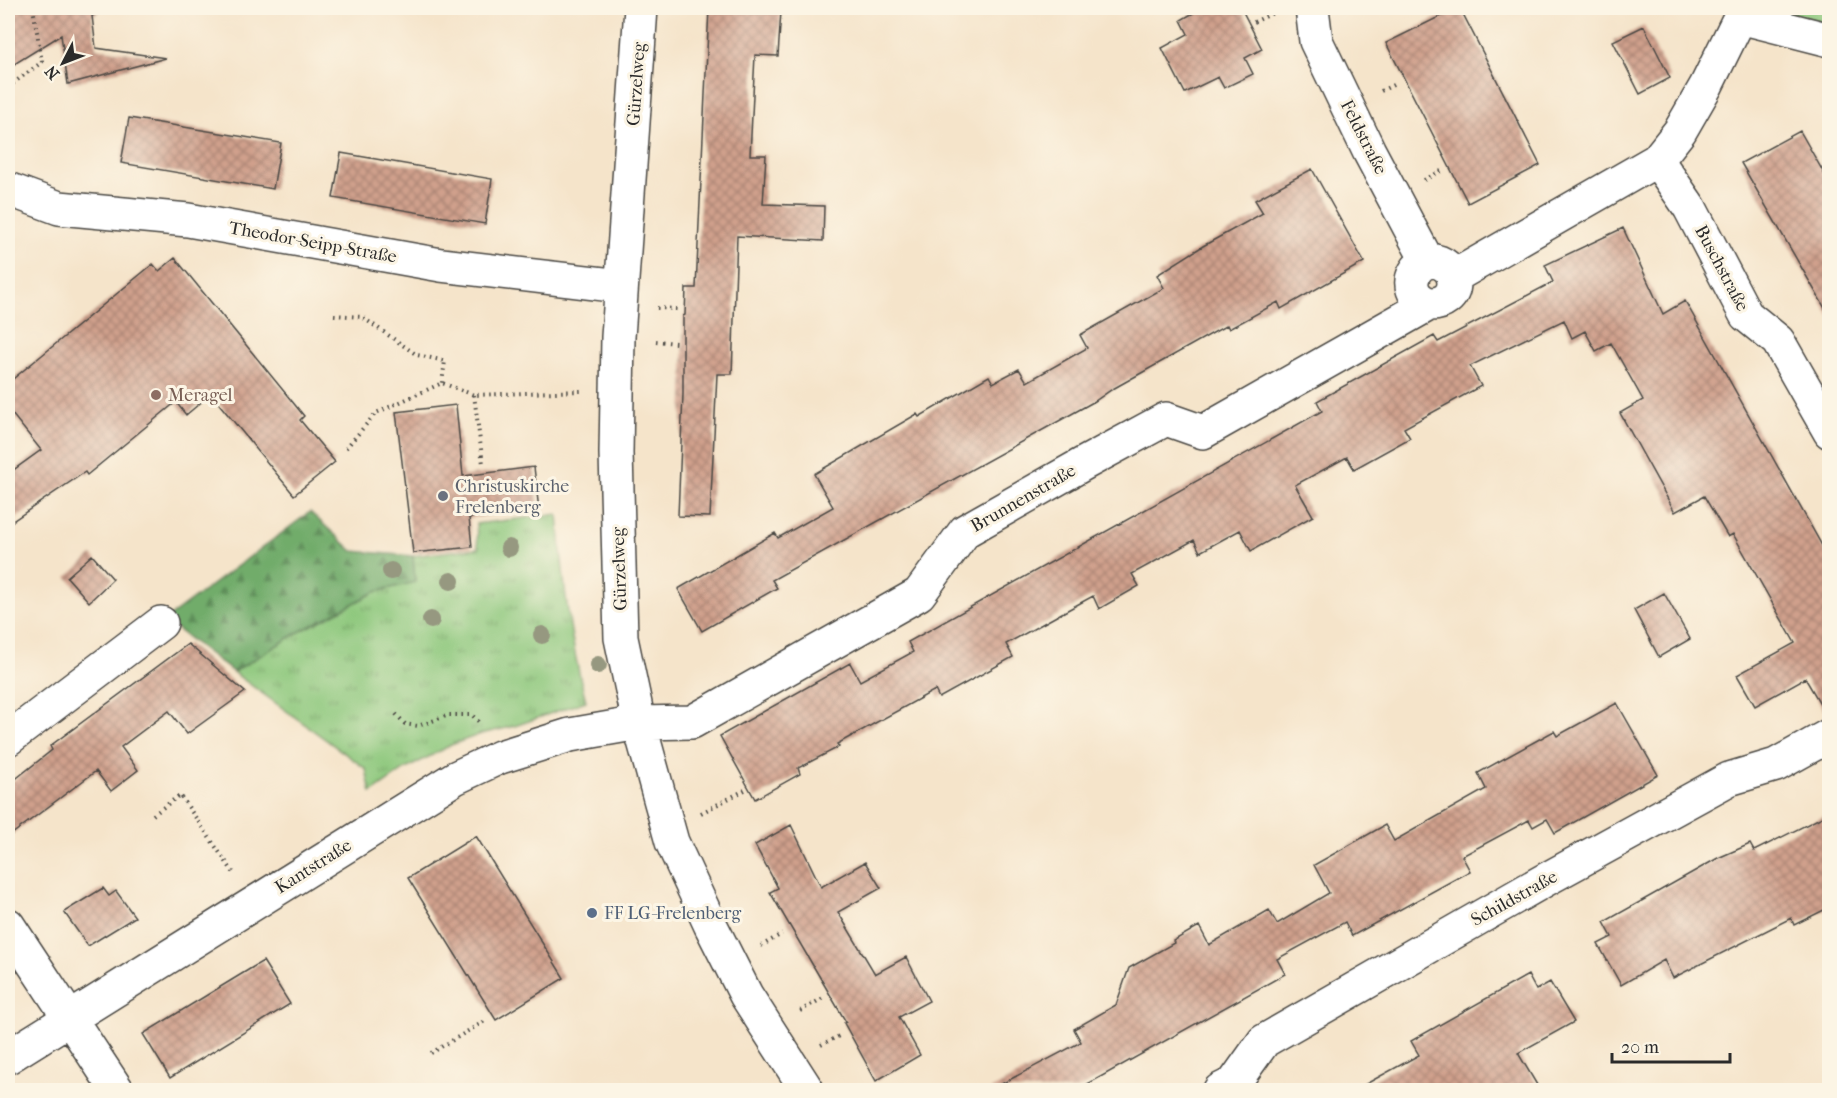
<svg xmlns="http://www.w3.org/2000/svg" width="1837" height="1098" font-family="'IM FELL French Canon',serif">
<defs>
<pattern id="grass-tufts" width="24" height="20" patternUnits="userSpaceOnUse" patternTransform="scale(1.5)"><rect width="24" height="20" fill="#8cc77b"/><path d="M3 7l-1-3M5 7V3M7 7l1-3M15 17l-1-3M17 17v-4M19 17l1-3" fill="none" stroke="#73a265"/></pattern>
<pattern id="forest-firs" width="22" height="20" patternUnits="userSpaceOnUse" patternTransform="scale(1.5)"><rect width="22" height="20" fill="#71ac6b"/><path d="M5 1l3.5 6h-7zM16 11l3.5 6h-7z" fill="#5d8c58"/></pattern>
<pattern id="building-cross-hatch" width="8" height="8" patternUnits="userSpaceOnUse" patternTransform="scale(1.5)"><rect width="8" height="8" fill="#d0a08c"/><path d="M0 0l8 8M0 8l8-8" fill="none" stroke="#a98373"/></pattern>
</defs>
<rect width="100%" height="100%" fill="#fcf5e5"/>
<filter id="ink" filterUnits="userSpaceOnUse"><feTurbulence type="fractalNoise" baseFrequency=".0167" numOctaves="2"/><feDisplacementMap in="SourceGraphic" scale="12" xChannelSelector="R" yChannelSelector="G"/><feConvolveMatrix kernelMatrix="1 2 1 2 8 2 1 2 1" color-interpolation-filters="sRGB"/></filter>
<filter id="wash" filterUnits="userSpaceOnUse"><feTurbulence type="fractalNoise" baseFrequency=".008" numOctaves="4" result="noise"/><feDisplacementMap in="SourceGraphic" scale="24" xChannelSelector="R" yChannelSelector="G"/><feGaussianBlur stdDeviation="1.35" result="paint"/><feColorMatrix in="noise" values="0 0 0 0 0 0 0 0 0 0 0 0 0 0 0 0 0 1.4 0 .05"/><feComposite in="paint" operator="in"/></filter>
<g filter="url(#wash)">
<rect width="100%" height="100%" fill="#f5e4ca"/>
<path fill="url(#grass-tufts)" stroke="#5c7953" stroke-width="1.5" d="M1762,8H1829V25Z
M558,514C563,578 569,639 586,701L515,726L481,734L451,745L404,770L371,793L366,769L233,672L299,632L375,592L415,582L413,556L478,548L476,524Z"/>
<path fill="url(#forest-firs)" stroke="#4e6c4b" stroke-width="1.5" d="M310,512L353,551L413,556L415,582L375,592L299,632L233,672L165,620Z"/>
<g id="blocks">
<path fill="url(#building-cross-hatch)" d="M8,8H105L92,16L96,48L166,58L68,84L61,35L8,68Z
M709,8H756V10L781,11L778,56L755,55L750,155H766L763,204L824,206L823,241L737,236L732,374H717L710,517L678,516L683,394V316L685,315L686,288H696Z
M1202,8H1241L1262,49L1245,58L1253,74L1224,88L1218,77L1185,93L1162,48L1188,34L1181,20Z
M1457,8H1460L1540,165L1468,203L1386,43Z
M1644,26L1670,78L1640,94L1613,41Z
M129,118L281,143L273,189L121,163Z
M1800,131L1830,184V317L1741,163Z
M341,153L492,179L485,224L333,198Z
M1312,169L1364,262L1281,309L1278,302L1229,329L1227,325L1111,390L1095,401L772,580L777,588L702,631L678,589L775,533L778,538L833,507L814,474L917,414L919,417L989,376L993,383L1019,369L1027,382L1087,348L1080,335L1164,288L1157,275L1203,246L1263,213L1255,200Z
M1623,228L1663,314L1685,301L1830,560V716L1828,717L1805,678L1755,706L1737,675L1795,643L1733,534L1728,537L1704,496L1675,512L1620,413L1643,400L1611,343L1596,351L1585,331L1572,338L1564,320L1470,366L1481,386L1404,428L1410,438L1354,469L1347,457L1295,485L1313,516L1251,551L1240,530L1200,552L1194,540L1132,574L1139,586L1099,609L1093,596L1062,613L1006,644L1013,657L939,698L935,690L837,744L839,747L798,768L800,774L755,799L720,736L850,663L860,681L913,652L908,642L1322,411L1317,401L1434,336L1438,342L1553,282L1545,265Z
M175,258L304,416L300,420L335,462L294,495L211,394L186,415L176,402L87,475L85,472L8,524V474L41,450L8,409V383L153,264L159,271Z
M456,405L463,476L534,467L539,510L469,518L472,547L413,553L396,412Z
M92,555L113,579L89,602L67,577Z
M1664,593L1690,639L1659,657L1634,610Z
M188,644L245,692L187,734L169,711L121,747L138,770L111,791L96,771L8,837V785L52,750L50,746Z
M1617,703L1658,775L1555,833L1547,819L1533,827L1529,820L1462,856L1470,871L1352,936L1345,922L1277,959L1285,974L1077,1090H990L1081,1042L1074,1029L1116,1005L1129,968L1174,943L1173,941L1199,926L1209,945L1269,910L1277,924L1329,893L1314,865L1385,825L1394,841L1486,789L1478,773L1554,731L1557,736Z
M1830,813V907L1794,925L1791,918L1673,978L1664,960L1621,985L1598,944L1612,937L1604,922L1718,858L1750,844L1754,851Z
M791,825L821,887L865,862L881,888L838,912L875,974L906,957L929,1001L899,1017L920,1055L876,1081L844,1023L846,1022L770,892L778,888L755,845Z
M476,836L564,978L496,1020L408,878Z
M103,888L109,896L116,891L135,917L88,946L64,912Z
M263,961L290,1004L170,1078L143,1034Z
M1528,975L1536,990L1550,982L1574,1022L1518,1053L1540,1090H1355L1419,1055L1411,1041Z"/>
</g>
</g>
<g filter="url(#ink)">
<use href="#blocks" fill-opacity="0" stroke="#494743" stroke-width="1.5"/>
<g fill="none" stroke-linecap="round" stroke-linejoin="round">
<defs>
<path id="minor" d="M641,8L618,337L616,453L621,638L639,723L672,842L710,924L746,995L807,1090
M1312,8L1316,41L1369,151L1428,262
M1740,17L1830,40
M1657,160L1690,208L1746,315L1778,341L1830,432
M8,189L59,208L188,220L441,265L621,286
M1453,277L1657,160L1680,131L1706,86L1740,17L1742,8
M8,739L161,623
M8,925L117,1090
M8,1057L455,778L500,757L570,735L639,723L692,722L919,594L965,531L1083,464L1166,419L1203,432L1429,304C1442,305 1454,297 1454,283C1454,277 1452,271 1447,267C1421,245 1393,291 1429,304
M1220,1090L1234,1083L1264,1041L1545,880L1729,779L1776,765L1830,735"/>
</defs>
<use href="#minor" stroke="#494743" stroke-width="36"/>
<path stroke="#494743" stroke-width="4" stroke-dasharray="1.5 4.5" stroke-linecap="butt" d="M1254,22L1275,12
M8,87L42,62L33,8
M1381,91L1397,83
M1424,180L1443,170
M657,308L677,309
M334,315L362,317L417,355L445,361L442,383
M656,341L676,343
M474,395L483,464
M346,448L376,413L442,383L474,395L581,391
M396,714L405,724L418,726L449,715H472L481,724
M701,813L745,790
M153,815L180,795L233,872
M761,946L782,934
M800,1011L823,998
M821,1045L841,1035
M431,1053L485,1021"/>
<use href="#minor" stroke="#fff" stroke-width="33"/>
</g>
<g fill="#969880">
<circle cx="509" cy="548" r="9"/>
<circle cx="391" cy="571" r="9"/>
<circle cx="451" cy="581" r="9"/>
<circle cx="431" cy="620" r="9"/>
<circle cx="542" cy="635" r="9"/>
<circle cx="598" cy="665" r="9"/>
</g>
</g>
<circle fill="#8d6e63" stroke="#fcf5e5" stroke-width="2" cx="156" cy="395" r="6"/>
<circle fill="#6b7280" stroke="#fcf5e5" stroke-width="2" cx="443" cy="496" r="6"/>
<circle fill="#5c6f8a" stroke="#fcf5e5" stroke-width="2" cx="592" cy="913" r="6"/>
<g text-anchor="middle" stroke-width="6" stroke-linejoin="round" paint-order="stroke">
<g font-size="18" fill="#2b2b2b" stroke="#fcf5e5">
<text transform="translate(636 84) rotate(-86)" y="6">Gürzelweg</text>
<text transform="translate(1364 137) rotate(63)" y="6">Feldstraße</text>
<text transform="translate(313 242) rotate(10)" y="6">Theodor-Seipp-Straße</text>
<text transform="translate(1722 268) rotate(62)" y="6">Buschstraße</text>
<text transform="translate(1023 498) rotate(-30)" y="6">Brunnenstraße</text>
<text transform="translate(619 569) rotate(-92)" y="6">Gürzelweg</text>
<text transform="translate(313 866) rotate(-32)" y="6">Kantstraße</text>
<text transform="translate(1514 898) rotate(-29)" y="6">Schildstraße</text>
</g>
<g font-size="18" fill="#785e54" stroke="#fcf5e5" text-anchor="start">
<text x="168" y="401">Meragel</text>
</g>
<g font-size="18" fill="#5b616d" stroke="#fcf5e5" text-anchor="start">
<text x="455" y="492">Christuskirche<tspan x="455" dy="21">Frelenberg</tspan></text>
</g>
<g font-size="18" fill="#4e5e75" stroke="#fcf5e5" text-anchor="start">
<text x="604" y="919">FF LG-Frelenberg</text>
</g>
</g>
<rect width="1837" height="1098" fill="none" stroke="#fcf5e5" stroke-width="30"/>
<g transform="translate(63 63) rotate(228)" stroke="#fcf5e5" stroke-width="4.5" paint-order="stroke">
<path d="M0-4.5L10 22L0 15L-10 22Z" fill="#2b2b2b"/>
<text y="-9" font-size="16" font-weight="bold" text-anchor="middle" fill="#2b2b2b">N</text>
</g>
<path d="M1612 1053v9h118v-9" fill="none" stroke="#2b2b2b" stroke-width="3"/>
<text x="1621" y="1053" font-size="18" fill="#2b2b2b" stroke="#fcf5e5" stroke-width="4.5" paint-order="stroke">20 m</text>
</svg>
